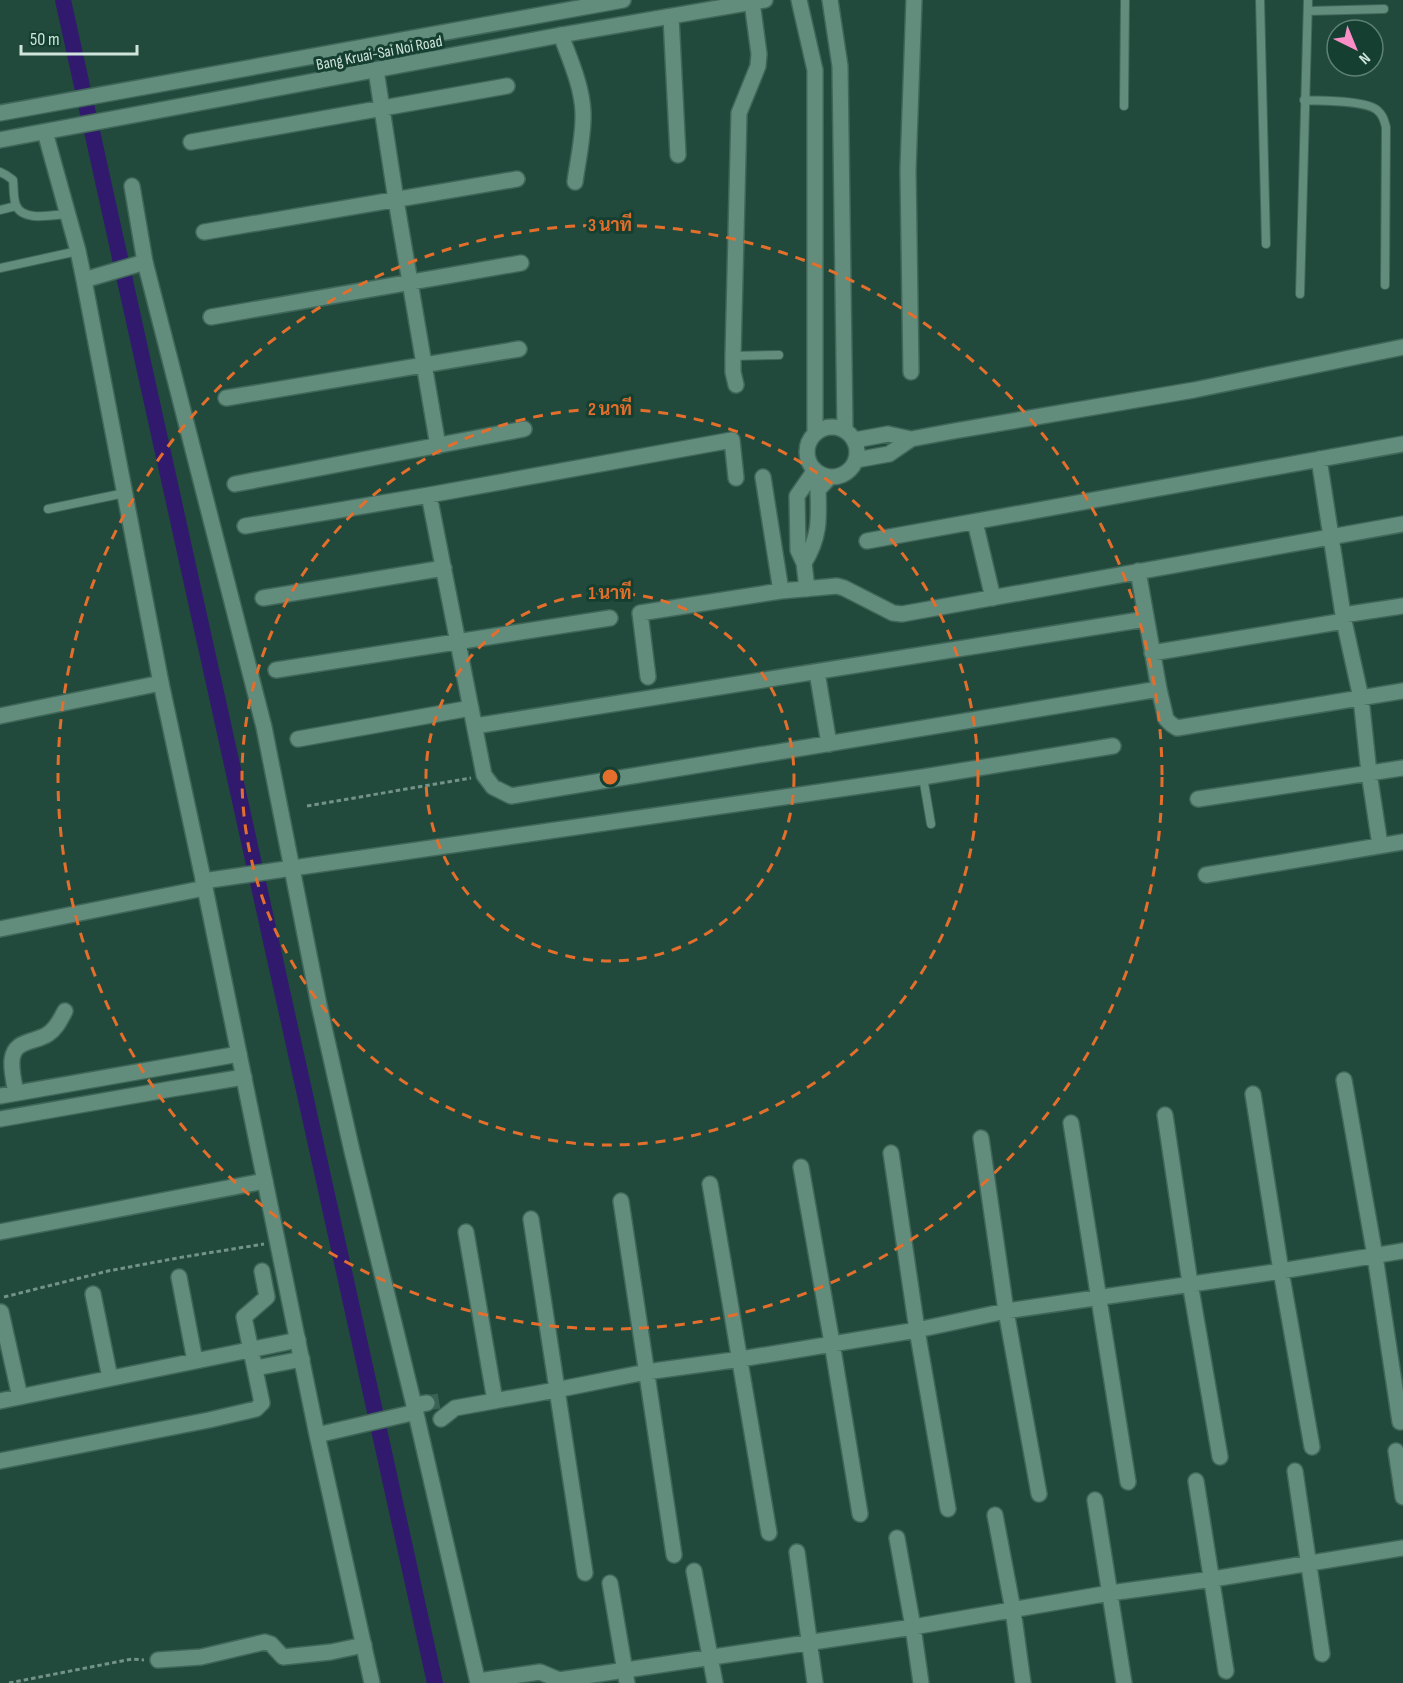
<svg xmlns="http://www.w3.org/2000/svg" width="1403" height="1683" font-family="'Sofia Sans Condensed',Sarabun,sans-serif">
<rect width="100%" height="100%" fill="#214a3c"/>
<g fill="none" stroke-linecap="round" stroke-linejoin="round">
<path stroke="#311a6e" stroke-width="16" d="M63,0L435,1683"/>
<path stroke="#3b6154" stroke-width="15" stroke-dasharray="15 8" stroke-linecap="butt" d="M427,1403L439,1401"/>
<defs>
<path id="lane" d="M1260,0L1266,244
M1308,11L1384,9
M1304,100C1321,101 1365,100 1377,110C1383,115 1384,120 1386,127L1385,285
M1124,106L1125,0
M0,172L6,175L13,180C14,188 13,198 16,205C22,222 53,215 67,214
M0,210L16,206
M0,268L78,251
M1300,294L1308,0
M733,356L779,355
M48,509L125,493
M923,777L931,824"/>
<path id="street" d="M799,0L815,70V434
M830,0L840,66L845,430
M671,17L678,155
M561,35C570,60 582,86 583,112C584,135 578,159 575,182
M376,70L396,200L438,446
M191,142L507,86
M132,186L145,262
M204,232L517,179
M211,317L521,263
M911,372L908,170L914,0
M736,385L733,372V356L739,113L758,66L759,54L752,2
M226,398L519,349
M807 452a25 25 0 1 1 50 0a25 25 0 1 1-50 0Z
M855,440L888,434L911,439L954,431L1194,390L1403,347
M1319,459L1344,621L1361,698L1369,773L1380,845
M856,460L889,454L911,439
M763,477L781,591L837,586L844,588L893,613L902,614L1403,524
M235,484L524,429
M429,495L484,775L493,787L511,796L1159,689
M975,522L993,598
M245,526L429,495L732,440L736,478
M867,541L1403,444
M804,563C820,537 819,519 818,490L830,477
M1138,571L1159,689L1166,719L1171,724L1177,728L1403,691
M807,589L804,563L798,550L797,496L815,470
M263,598L444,568
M1343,615L1403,606
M1152,653L1344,621
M276,670L610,618
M817,672L829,744
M648,677L640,613L781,591
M0,716L161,683
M475,726L1146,619
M298,739L471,708
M1198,799L1403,768
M1206,875L1403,842
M203,881L923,777L1113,746
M0,929L205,888
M1344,1080L1375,1256L1400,1422
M16,1093C14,1083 11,1070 12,1060C14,1039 35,1043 48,1034C57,1028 60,1020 65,1011
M1253,1094L1281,1271L1312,1447
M0,1096L239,1054
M1165,1115L1190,1283L1220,1457
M0,1119L171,1089L244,1077
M1071,1123L1128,1482
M981,1138L1006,1311L1039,1494
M891,1153L917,1330L948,1509
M801,1167L832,1343L860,1514
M710,1184L769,1533
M621,1201L674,1555
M531,1219L585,1573
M0,1232L265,1181
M466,1232L495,1401
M179,1277L195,1361
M93,1294L110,1378
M1,1312L20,1397
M256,1368L302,1359
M0,1401L298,1340
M414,1405L427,1403
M441,1419L455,1408L556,1390L646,1372L741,1359L917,1330L1006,1311L1281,1271L1403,1251
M1396,1451L1403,1497
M0,1461L209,1420L256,1409L262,1403L244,1317L267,1297L262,1271
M1295,1471L1322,1654
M1196,1481L1226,1671
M1095,1500L1124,1683
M995,1515L1013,1610L1023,1683
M897,1538L913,1627L921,1683
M797,1552L815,1683
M694,1571L715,1683
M610,1583L627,1683
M158,1660L201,1657L265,1642L271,1644L283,1657L331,1652L364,1645
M478,1681L540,1672L559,1680
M554,1683L559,1680L913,1627L1110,1593L1213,1579L1403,1548"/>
<path id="secondary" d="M0,113L623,0
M45,132L78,251L84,280L161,683L205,888L317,1435L372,1683
M0,140L561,35L765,0
M84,280L145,262L264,727L319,1005L352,1151L414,1405L478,1683
M317,1435L416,1412"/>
</defs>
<use href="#lane" stroke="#40665a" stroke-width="10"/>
<use href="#street" stroke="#40665a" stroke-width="18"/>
<use href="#secondary" stroke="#40665a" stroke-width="18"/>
<path stroke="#739387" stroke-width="3" stroke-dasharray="4.5 3" stroke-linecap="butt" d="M307,806L471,778
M4,1297L108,1271L183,1257L264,1244
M9,1683L132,1659L144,1660"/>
<use href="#lane" stroke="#628c7b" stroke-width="8"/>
<use href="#street" stroke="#628c7b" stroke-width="15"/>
<use href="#secondary" stroke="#628c7b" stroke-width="15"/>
</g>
<g fill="none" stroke="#e46e2b" stroke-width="3" stroke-dasharray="10 8">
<circle cx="610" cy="777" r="184"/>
<circle cx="610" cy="777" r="368"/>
<circle cx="610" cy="777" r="552"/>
</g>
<g text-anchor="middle" stroke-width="6" stroke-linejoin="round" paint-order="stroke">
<g font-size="16" fill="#cfe5dc" stroke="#153f31">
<text transform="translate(379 52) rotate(-11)" y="6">Bang Kruai-Sai Noi Road</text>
</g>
</g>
<circle cx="610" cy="777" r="9" fill="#e46e2b" stroke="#153f31" stroke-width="3"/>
<g font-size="18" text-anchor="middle" font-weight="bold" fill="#e46e2b" stroke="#153f31" stroke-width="6" stroke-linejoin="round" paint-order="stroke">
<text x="610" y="231">3 นาที</text>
<text x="610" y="415">2 นาที</text>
<text x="610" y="599">1 นาที</text>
</g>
<g transform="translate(1355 48) rotate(137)"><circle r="28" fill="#153f31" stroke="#5f8175" stroke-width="1.5"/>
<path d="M0-4.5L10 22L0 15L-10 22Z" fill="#fa8fc7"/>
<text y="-9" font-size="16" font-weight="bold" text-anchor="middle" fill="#cfe5dc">N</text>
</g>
<path d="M21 45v9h116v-9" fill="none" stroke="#cfe5dc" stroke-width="3"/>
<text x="30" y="45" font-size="18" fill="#cfe5dc" stroke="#153f31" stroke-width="4.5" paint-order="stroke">50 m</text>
</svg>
